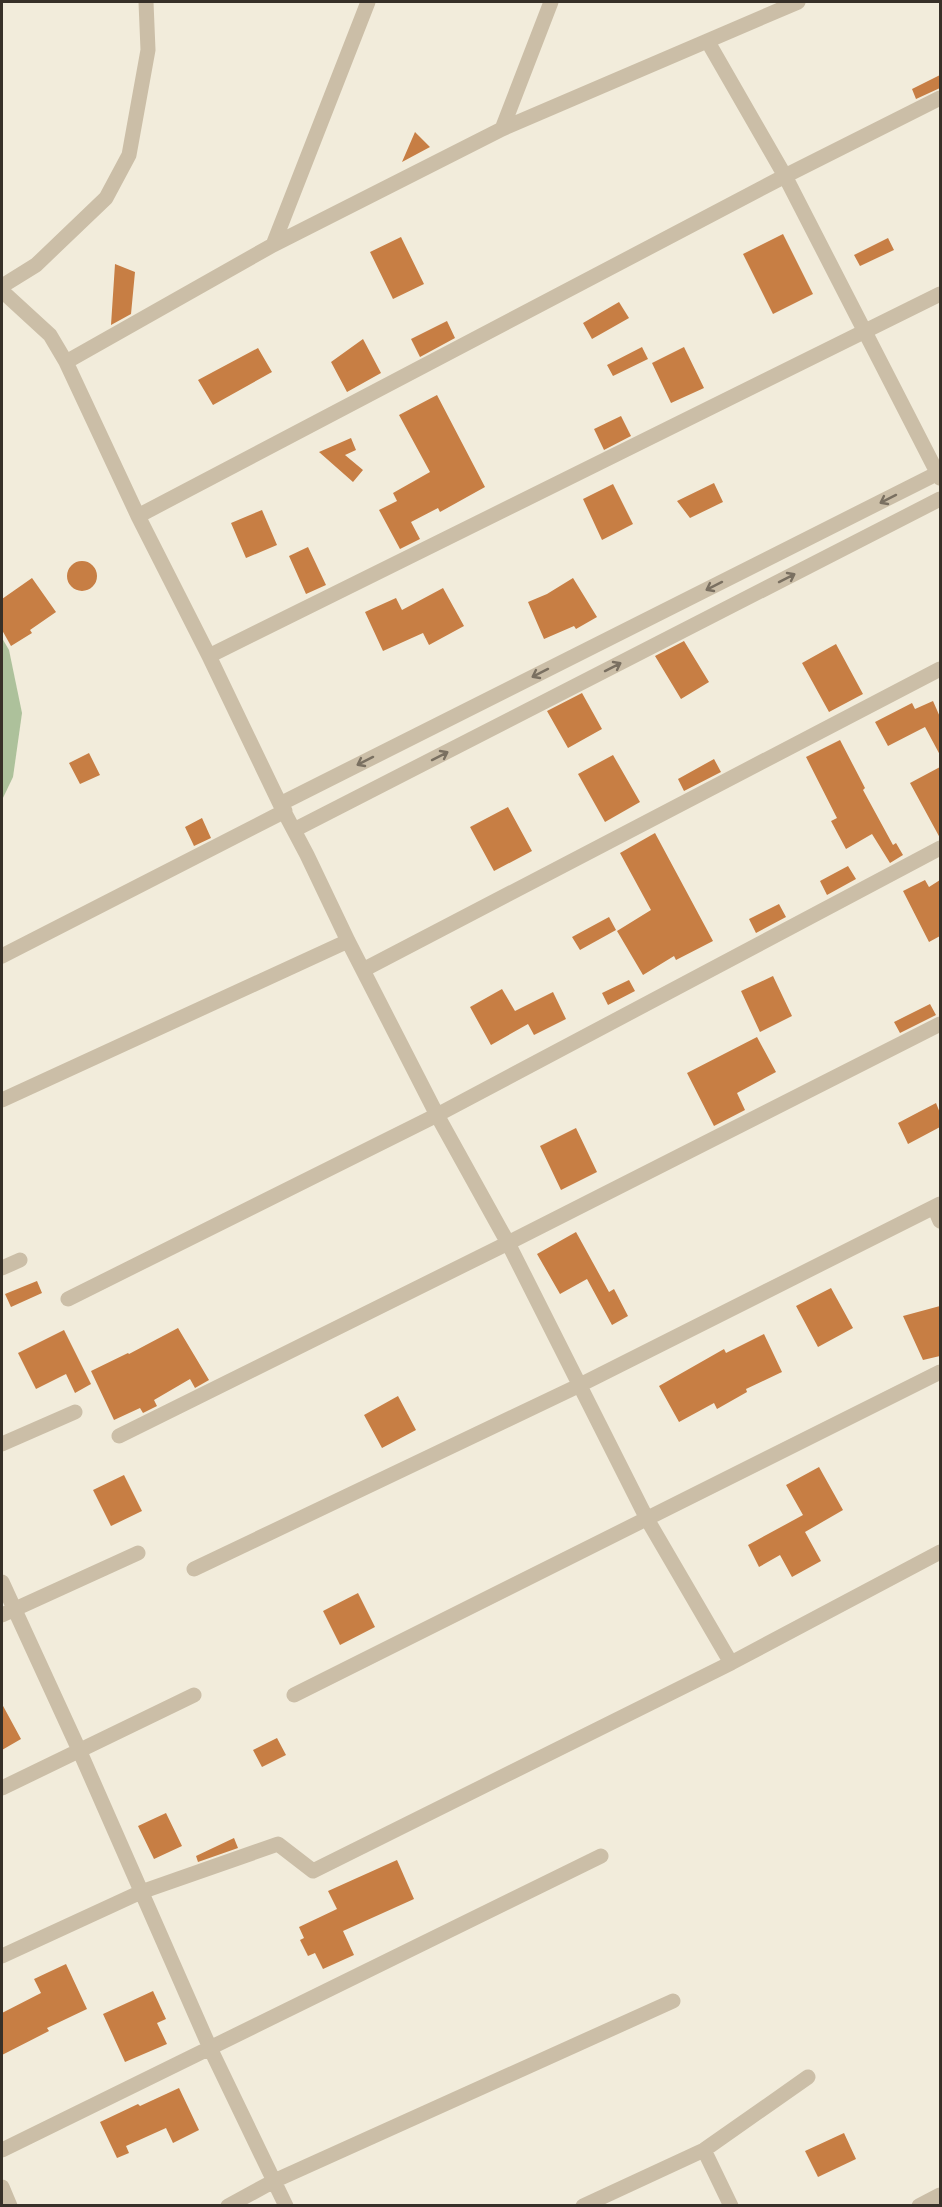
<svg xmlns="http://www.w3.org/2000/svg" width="942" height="2207" font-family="Rubik,sans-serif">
<rect width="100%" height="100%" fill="#f2ecdb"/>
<path fill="#adc19b" d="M2,638L9,650L22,713L13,777L2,800Z"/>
<path fill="#c77e44" d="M940,75V88L916,99L912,89Z
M415,132L430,147L402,162Z
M783,234L813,294L773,314L743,254Z
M401,237L424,284L393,299L370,252Z
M888,238L894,250L860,266L854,255Z
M115,264L135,272L131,314L111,325Z
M619,302L629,318L592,339L583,323Z
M447,321L455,338L420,357L411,339Z
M363,339L381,373L347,392L331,362Z
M642,347L648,359L613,376L607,365Z
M684,347L704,388L671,403L652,363Z
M258,348L272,372L213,405L198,380Z
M437,395L485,487L440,512L438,508L411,522L420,539L400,549L379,510L397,501L393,493L430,472L399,415Z
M621,416L631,436L604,450L594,429Z
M351,438L356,450L345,455L363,470L353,482L319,452Z
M714,483L723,502L690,518L677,501Z
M613,484L633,524L602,540L583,499Z
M262,510L277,545L246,558L231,523Z
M308,547L326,585L306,594L289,556Z
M67 576a15 15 0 1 1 30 0a15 15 0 1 1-30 0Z
M32,578L56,612L30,630L32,633L11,646L2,630V599Z
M573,578L597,617L576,629L574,626L544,639L528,602L547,594Z
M443,588L464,626L429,645L423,633L383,651L365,612L396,598L402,610Z
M684,641L709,682L681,699L655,656Z
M836,644L863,694L829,712L802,663Z
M582,693L602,729L568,748L547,711Z
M933,701L940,717V755L925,727L888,746L875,722L912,703L915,709Z
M840,740L865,788L863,790L893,845L896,843L903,855L890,863L872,834L846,849L831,821L837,818L806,757Z
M89,753L100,775L80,784L69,763Z
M613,755L640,802L605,822L578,774Z
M714,759L721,772L684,791L678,779Z
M940,767V838L910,783Z
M508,807L532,851L494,871L470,827Z
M202,818L211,838L194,846L185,827Z
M655,833L713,941L676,960L674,956L643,975L617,931L651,910L620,853Z
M848,866L856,879L827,895L820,881Z
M925,880L929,887L940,880V936L929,942L903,891Z
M779,904L786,917L756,933L749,919Z
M609,917L616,930L580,950L572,937Z
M773,976L792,1016L760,1032L741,991Z
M629,980L635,991L608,1005L602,993Z
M502,989L515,1011L553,992L566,1019L534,1035L528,1024L491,1045L470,1007Z
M930,1004L936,1015L900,1033L894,1022Z
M757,1037L776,1072L737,1093L745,1110L714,1126L687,1073Z
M936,1103L940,1113V1127L908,1144L898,1123Z
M576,1128L597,1172L561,1190L540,1146Z
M576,1232L609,1292L614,1289L628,1316L612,1325L587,1279L560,1294L537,1254Z
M37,1281L42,1293L11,1307L5,1294Z
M831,1288L853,1328L818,1347L796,1306Z
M940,1306V1356L923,1360L903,1316Z
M178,1328L209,1380L195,1388L190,1379L154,1400L157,1406L143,1413L140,1408L114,1420L91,1371L128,1353L129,1354Z
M64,1330L91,1384L75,1393L66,1374L36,1389L18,1353Z
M764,1334L782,1372L746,1389L747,1392L717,1409L714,1403L679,1422L659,1386L724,1349L726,1353Z
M398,1396L416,1430L382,1448L364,1415Z
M819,1467L843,1510L805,1532L821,1561L792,1577L780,1555L759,1567L748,1545L803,1515L786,1485Z
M124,1475L142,1511L111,1526L93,1490Z
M358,1593L375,1627L340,1645L323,1611Z
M2,1704L21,1739L2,1750Z
M277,1738L286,1755L262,1767L253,1750Z
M166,1813L182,1846L154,1859L138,1826Z
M234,1838L238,1848L198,1862L196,1856Z
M397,1860L414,1899L343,1931L354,1955L323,1969L315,1953L308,1956L300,1940L304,1938L299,1927L337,1909L328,1891Z
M66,1964L87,2009L47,2028L49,2031L2,2055V2013L41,1993L34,1979Z
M153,1991L166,2019L157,2023L167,2044L125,2062L103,2014Z
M179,2088L199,2130L173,2143L166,2128L126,2146L129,2153L117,2158L100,2122L138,2104L140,2106Z
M844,2133L856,2159L818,2177L805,2151Z"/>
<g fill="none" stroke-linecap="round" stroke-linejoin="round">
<path stroke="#cbbea7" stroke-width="15" d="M708,42L785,176L940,478
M502,129L551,2
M273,245L368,2
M2,286L36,265L106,198L129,155L148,50L146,2
M2,291L50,335L66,362L138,516L209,656L280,804L307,855L348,941L437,1115L508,1243L647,1519L731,1663
M66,362L273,245L502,129L798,2
M138,516L785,176L940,98
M209,656L940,294
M280,804L940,472
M294,830L940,499
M2,956L285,811
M363,970L940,669
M2,1100L348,941
M934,1207L940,1221
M2,1268L20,1260
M68,1299L437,1115L940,848
M119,1436L508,1243L940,1024
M2,1444L75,1412
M194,1569L578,1386L940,1204
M2,1582L80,1752L210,2048L286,2206
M2,1615L138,1553
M294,1695L940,1372
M2,1788L194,1695
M2,1956L141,1892L278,1844L313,1871L731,1663L940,1552
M2,2150L601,1856
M704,2150L731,2206
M2,2187L10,2206
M228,2206L274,2181L673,2001
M583,2206L704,2150L808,2077
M919,2206L940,2195"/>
</g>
<defs><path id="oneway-shaft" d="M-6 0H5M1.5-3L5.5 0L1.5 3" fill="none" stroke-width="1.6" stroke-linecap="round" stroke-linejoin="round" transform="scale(1.5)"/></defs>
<g stroke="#7a7061">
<use href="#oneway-shaft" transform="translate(888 499) rotate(153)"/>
<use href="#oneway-shaft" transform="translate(787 578) rotate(-27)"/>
<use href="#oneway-shaft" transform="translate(714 586) rotate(153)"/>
<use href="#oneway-shaft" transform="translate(613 667) rotate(-27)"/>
<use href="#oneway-shaft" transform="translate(540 673) rotate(153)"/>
<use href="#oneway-shaft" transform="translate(440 756) rotate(-27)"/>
<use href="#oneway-shaft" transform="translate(365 761) rotate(153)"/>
</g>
<rect width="942" height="2207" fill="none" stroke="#373028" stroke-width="6"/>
</svg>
